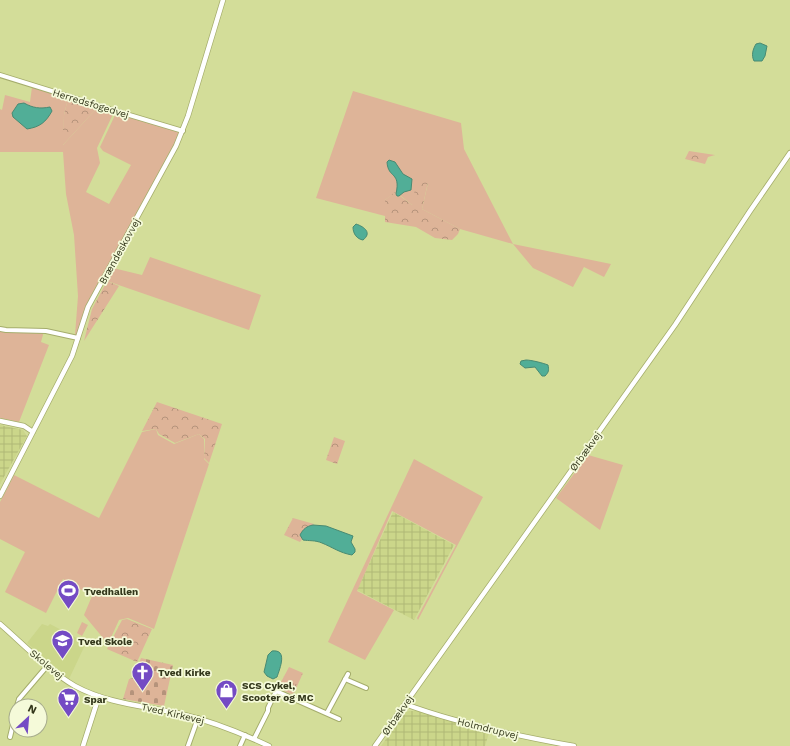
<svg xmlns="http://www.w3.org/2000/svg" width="790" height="746" font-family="'Work Sans',sans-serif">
<defs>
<pattern id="industrial-grid" width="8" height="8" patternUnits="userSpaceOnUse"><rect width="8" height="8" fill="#cbd68a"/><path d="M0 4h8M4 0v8" fill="none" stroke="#afb876"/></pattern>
<pattern id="forest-crowns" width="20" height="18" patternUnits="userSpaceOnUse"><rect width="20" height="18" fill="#deb498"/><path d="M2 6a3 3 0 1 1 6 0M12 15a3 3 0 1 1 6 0" fill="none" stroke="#b5937b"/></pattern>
<pattern id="cemetery-stones" width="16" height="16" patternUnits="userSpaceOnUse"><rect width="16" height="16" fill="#deb498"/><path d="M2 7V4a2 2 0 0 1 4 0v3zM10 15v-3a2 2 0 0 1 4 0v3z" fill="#b5937b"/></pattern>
<pattern id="park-tufts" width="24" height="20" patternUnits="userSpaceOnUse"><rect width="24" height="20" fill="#deb498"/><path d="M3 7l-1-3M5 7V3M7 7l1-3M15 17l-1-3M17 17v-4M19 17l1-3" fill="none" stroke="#b5937b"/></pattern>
</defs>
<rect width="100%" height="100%" fill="#d3dd99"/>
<path fill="#cbd68a" d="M42,624L48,626L50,624L86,643L69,679L27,643Z"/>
<path fill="url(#industrial-grid)" d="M0,425L23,430L27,436L0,484Z
M393,512L454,545L414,620L357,590Z
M409,711H418L489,733L485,746H381L404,713Z"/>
<path fill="#deb498" d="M32,87L68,98L64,115L63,145L97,108L114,112L97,148L100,163L86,192L109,204L131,165L103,151L100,147L116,113L180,132L176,143L93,297L78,335H75L78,296L74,235L66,194L63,152H0V109L2,110L5,95L30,102Z
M353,91L461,123L464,149L513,244L611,264L604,277L584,267L573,287L533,268L513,244L460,229L422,209L428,183L412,205L396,192L385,200V216L316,198Z
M150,257L261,295L249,330L107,281L113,268L142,275Z
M44,331L41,342L49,345L19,422L0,418V332Z
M156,429L158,435L174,444L199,434L204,439V459L209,464L154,629L128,618L119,620L108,644L84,615L92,596L63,579L46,613L5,592L25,552L0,539V502L14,475L99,518L142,432Z
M588,455L623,465L600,530L556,498Z
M414,459L483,497L418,620L417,618L456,545L392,511L357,591L394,610L365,660L328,642Z
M82,622L88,625L82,636L77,633Z"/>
<path fill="url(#forest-crowns)" d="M68,98L97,108L62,146L64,115Z
M689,151L715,155L708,157L705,164L685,159Z
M428,182L422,209L460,229L458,234L452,240L435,238L416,227L385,222V200L395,192L412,205L416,183Z
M107,281L119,286L84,341L92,309Z
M157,402L222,424L209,463L204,458L205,439L199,434L175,443L159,434L156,429L142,431Z
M334,437L345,441L337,464L326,460Z
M293,518L314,524L300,542L284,535Z
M127,619L152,629L137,662L107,649L122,620Z"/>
<path fill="url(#cemetery-stones)" d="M141,658L173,665L164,706L123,699L129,679L134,678Z"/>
<path fill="url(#park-tufts)" d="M289,667L303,673L294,693L291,694L274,686L281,682Z"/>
<path fill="#51ae97" stroke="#488a72" d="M760,43L767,46L765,56L762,61H754C751,55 753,49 756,44Z
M24,103C33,108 40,109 50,107L52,111C46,122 40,127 27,129L13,117L12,113L18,104Z
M389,160L395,162L403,174L412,179L411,190L404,192L399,196H397L396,194C401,171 388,179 387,162Z
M356,224C365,227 372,233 363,240C357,239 353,234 353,227Z
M526,360C531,360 543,363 548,365C549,370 549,372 545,376H542L535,367L525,368L520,364L521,361Z
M313,525L326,526L353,536L351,542L355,549V552L352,555C340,553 332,547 322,543C315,540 309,541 303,540L300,535C303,529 307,526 313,525Z
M272,651C288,649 280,668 277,677L273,679L267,676L264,672L268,655Z"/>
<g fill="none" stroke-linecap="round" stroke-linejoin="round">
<defs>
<path id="minor" d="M0,75L116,111L183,131
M0,329L6,330L46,331L78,338
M345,679L366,688
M17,706L19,699L48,665
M327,713L348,674
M10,737L16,712
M254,739L268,711V708L276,691L339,719
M188,746L198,718
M240,746L245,735"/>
<path id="tertiary" d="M0,421L24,426L33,432
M0,496L72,356L88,307L176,146L188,116L223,0
M0,624C22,643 50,672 75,686C108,704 146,706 181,714C211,721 241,733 269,746
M405,704C459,724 517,736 574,746
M83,746L99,696
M375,746L675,325L750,211L790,153"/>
</defs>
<use href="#minor" stroke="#a5ad6c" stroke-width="6"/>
<use href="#tertiary" stroke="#a5ad6c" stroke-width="6"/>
<use href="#minor" stroke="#fff" stroke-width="4"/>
<use href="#tertiary" stroke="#fff" stroke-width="4.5"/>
</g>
<defs>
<symbol id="stadium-pin" viewBox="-11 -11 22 30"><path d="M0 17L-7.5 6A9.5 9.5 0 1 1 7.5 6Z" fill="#744bc4" stroke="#f5fad9"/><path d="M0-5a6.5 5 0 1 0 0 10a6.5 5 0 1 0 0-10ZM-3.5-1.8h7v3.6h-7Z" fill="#fff"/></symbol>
<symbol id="school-pin" viewBox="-11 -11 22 30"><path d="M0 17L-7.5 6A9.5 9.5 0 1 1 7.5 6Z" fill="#744bc4" stroke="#f5fad9"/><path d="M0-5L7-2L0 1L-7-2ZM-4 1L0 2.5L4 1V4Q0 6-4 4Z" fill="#fff"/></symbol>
<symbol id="church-pin" viewBox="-11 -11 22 30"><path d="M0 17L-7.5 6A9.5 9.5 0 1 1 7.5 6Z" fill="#744bc4" stroke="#f5fad9"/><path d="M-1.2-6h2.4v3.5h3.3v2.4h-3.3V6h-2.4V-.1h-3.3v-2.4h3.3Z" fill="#fff"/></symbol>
<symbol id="shop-pin" viewBox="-11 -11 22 30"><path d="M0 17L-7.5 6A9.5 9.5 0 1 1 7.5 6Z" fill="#744bc4" stroke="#f5fad9"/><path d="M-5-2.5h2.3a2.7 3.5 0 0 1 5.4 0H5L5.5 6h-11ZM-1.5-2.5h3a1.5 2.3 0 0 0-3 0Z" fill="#fff"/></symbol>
<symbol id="supermarket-pin" viewBox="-11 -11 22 30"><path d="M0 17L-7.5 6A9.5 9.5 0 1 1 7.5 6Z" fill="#744bc4" stroke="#f5fad9"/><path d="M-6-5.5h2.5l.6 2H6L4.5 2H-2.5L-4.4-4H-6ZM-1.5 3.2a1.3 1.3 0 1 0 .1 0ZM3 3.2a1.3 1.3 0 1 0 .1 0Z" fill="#fff"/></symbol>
</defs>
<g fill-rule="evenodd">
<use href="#stadium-pin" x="56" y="578" width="25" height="34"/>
<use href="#school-pin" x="50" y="628" width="25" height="34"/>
<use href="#church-pin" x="130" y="660" width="25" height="34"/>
<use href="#shop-pin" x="214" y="678" width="25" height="34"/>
<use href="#supermarket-pin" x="56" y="686" width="25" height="34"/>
</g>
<g text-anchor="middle" stroke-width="3.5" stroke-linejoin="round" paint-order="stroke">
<g font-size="10" fill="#33371b" stroke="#f5fad9">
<text transform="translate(91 103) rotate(17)" y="4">Herredsfogedvej</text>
<text transform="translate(119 251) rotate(-61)" y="4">Brændeskovvej</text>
<text transform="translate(585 451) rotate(-54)" y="4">Ørbækvej</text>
<text transform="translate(47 664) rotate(40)" y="4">Skolevej</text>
<text transform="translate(173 713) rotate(13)" y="4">Tved Kirkevej</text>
<text transform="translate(397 715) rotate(-55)" y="4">Ørbækvej</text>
<text transform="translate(488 728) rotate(14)" y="4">Holmdrupvej</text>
</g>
<g font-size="10" font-weight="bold" fill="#33371b" stroke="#f5fad9" text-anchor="start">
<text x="84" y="595">Tvedhallen</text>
<text x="78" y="645">Tved Skole</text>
<text x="158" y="676">Tved Kirke</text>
<text x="242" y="689">SCS Cykel,<tspan x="242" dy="12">Scooter og MC</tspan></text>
<text x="84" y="703">Spar</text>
</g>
</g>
<g transform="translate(28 718) rotate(26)"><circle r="19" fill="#f5fad9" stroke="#a7ac8d"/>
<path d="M0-3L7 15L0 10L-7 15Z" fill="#744bc4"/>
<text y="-6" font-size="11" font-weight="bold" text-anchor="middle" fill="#33371b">N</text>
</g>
</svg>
